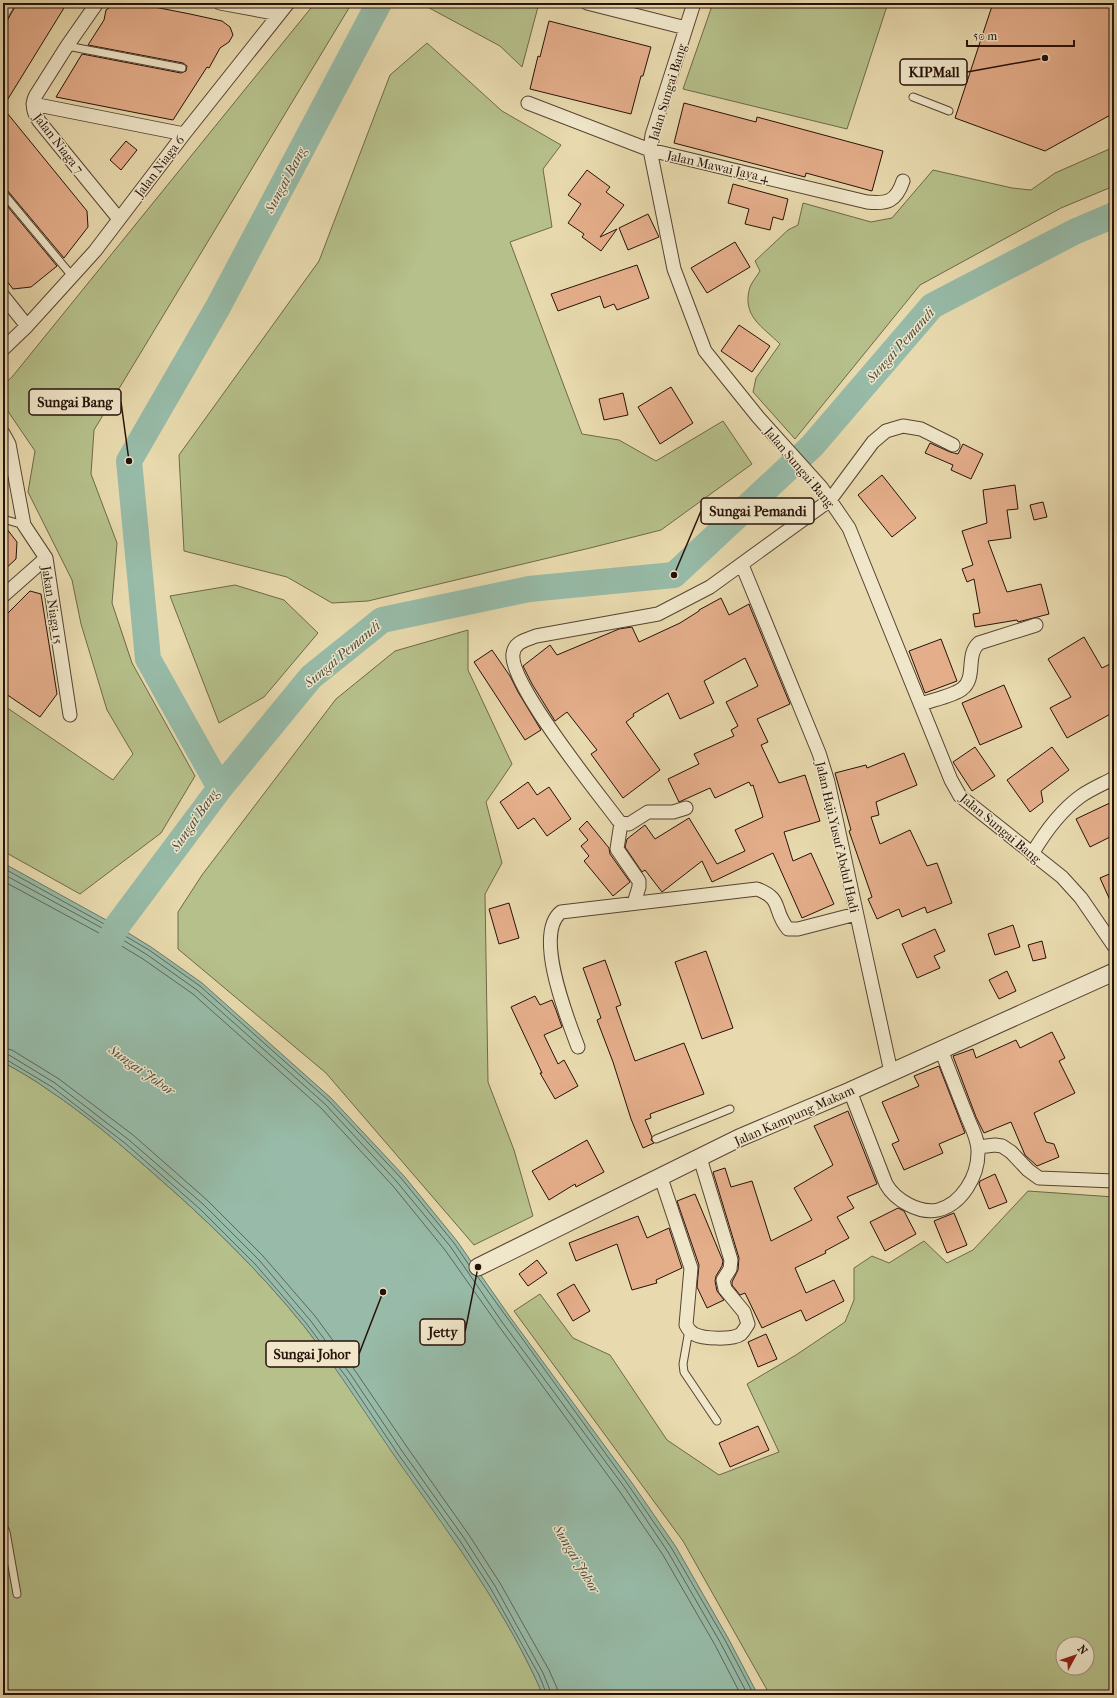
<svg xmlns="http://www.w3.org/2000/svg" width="1117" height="1698" font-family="'IM FELL French Canon',serif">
<rect width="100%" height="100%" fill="#e8daae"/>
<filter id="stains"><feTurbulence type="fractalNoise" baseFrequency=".005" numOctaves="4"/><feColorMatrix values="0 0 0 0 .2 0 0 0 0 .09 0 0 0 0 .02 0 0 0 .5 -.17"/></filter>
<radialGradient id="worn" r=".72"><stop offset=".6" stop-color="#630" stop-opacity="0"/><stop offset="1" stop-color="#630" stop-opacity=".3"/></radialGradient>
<path fill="#b6c08a" stroke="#6e6849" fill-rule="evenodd" d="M315,3H352L94,430L91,474L117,543L112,603L132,663L195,776L161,833L80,894L3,851V705L113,780L133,754L107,710L81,624L72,580L28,492L35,451L3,404V385L12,377Z
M420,3H539L522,67L500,46Z
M713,3H888L847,129L683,89Z
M427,43L502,111L561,145L543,169L552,227L510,242L582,434L619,440L656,461L723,421L752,464L661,530L590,548L368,601L332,603L287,577L184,551L179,455L319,261L390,75Z
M1114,147V186L1061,208L920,285L795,439L753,392L756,378L780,344C763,327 741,316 750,287C752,282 757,276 760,271L755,261L788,230L798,225L803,203L871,222L892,218L933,170L1012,188L1031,190L1055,173Z
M235,585L284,600L318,633L264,697L219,723L170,596Z
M468,630V670L512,764L486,802L502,863L485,894L488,1082L514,1150L533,1216L474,1245L326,1073L178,949V912L202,875L336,699L395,651Z
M3,1062C19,1071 35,1080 50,1091C86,1115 120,1144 153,1173C207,1220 259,1270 304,1326C343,1376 378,1429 414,1482C461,1549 510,1619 543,1695H3Z
M1028,1191L1114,1197V1695H770L683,1541L514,1311L540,1294L573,1338L610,1355L667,1440L719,1475L779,1452L747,1384L796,1355L845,1322L854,1300V1268L872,1256L889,1263L924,1241L947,1263L973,1250ZM1063,1644H1087V1668H1063Z"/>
<path fill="#97bba8" stroke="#6a7768" d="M3,863L117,926L151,947L202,983L331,1098L404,1176L457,1241L510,1317L632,1483L676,1547L728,1638L758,1695H543C508,1614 454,1540 403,1468C370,1421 340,1372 304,1326C259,1270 207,1220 153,1173C120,1144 86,1115 50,1091C35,1080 19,1071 3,1062Z"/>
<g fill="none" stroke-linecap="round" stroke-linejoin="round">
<path stroke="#5f6658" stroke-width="1" d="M3,868L115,930L149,950L200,986L329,1101L401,1178L454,1243L469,1265
M3,874L113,934L146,954L197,990L325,1104L397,1182L450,1246L502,1322L625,1488L668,1552L720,1642L748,1695
M3,881L110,939L143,959L193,994L321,1108L393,1186L445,1250L498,1325L620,1492L663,1555L715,1645L741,1695
M3,1048L12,1050L59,1079L133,1135L207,1200L263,1256L315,1316L356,1372L407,1447L469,1535L500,1583L549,1670L557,1688L558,1695
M3,1054L9,1055L55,1083L129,1140L204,1205L259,1260L310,1320L351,1375L402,1451L464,1538L495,1586L543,1673L552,1695
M3,1059L7,1060L52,1087L126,1144L200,1209L255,1264L306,1323L347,1378L398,1454L460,1541L491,1589L539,1675L547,1695
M477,1276L629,1486L672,1549L725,1640L754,1695"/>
<path stroke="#97bba8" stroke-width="26" d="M220,788L311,677L382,620L529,589L674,575L812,446L932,306L1074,232L1114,215
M101,959L117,926L220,788L148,659L129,461L218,307L379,3"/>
</g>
<path fill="#e5ae8b" stroke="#271108" d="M17,3H67L3,107V23L7,21Z
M116,3H134L190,14L222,21L230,27L233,35L229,42L220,48L209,68L207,67L173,120L56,97L82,54L181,73L186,71L187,66L183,63L88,45L104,20L106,10Z
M993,3H1114V113L1045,151L955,118Z
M549,21L651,47L643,76H641L631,114L530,89L538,56L540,57Z
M684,103L756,122L757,117L883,151L872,191L806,173L805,177L674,143Z
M3,108L87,211L88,227L64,258L7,190L3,188Z
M126,141L137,150L121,170L110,160Z
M587,170L610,187L606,192L624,205L600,237L617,229L601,251L582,237L584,234L568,223L581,204L568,195Z
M733,184L788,199L783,220L773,217L770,230L745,224L749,209L728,203Z
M3,201L57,266L31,287L13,289L3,276Z
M648,214L659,237L628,250L619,228Z
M735,242L750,267L707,293L691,268Z
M637,265L649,298L617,310L614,304L604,308L600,296L558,311L551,294Z
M739,325L770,346L752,372L721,351Z
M671,387L693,423L660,444L638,407Z
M623,393L628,415L604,420L599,399Z
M930,443L950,452L958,454L963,444L983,454L971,479L951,470L953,465L925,453Z
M882,475L916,518L892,537L858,495Z
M1015,485L1018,509L1007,510L1011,538L988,541L1007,592L1041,584L1049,614L1018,622L1017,620L975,627L973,614L980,613L974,579L967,582L962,569L973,565L962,531L987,523L983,490Z
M1043,502L1047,517L1034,520L1030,505Z
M3,524L17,542L16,559L3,571Z
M30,591L41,594L57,694L40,717L3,692V618Z
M721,598L729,615L749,604L750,607L790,704L757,719L768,742L761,745L779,783L805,775L820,821L784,832L793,861L811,853L834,904L802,918L773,853L712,882L702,861L662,892L645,870L642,872L625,847L627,839L645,825L655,839L689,818L717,864L745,851L735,830L763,817L753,785L751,786L749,782L715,798L710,788L679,802L668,779L699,764L694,754L734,736L731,730L738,726L726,702L758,686L745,658L704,681L714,703L680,719L668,693L633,714L634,716L626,722L660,770L623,798L591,754L597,750L567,712L555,721L532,684L523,666L550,645L557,655L619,629L632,627L639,642L680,623L699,611V610Z
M1084,637L1102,668L1114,662V712L1067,738L1050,708L1071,697L1048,659Z
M941,639L957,681L925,693L909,651Z
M492,650L510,676L518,692L541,730L525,740L474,662Z
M1004,685L1022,727L980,745L962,703Z
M975,747L995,776L972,791L953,762Z
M1052,747L1069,770L1041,791L1043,802L1030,812L1007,780Z
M904,753L917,785L876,802L879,815L871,817L880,844L910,830L927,866L937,863L952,903L927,913L925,907L902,917L899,909L877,919L868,899L872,897L849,831L851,830L835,773L866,765L867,768Z
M528,782L537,795L549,787L571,819L547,836L534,818L518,829L500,802Z
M1114,801V835L1090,847L1076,819Z
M587,821L609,848L610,854L630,882L613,896L584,861L589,856L581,846L588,840L579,829Z
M1114,872V909L1100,878Z
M509,903L519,938L499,944L489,909Z
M1013,925L1020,947L995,955L988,934Z
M935,929L945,951L934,956L940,968L917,978L902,944Z
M1042,941L1046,958L1033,961L1028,945Z
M706,951L733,1028L702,1039L675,962Z
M605,960L621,1005L616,1007L635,1061L684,1043L704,1094L650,1114L651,1118L645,1120L652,1137L651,1140L654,1143L643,1148L631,1119L613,1062L597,1020L601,1018L583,968Z
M1007,971L1016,991L999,999L989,980Z
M535,996L540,1005L552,1000L556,1010L562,1027L544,1035L558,1064L564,1060L578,1086L555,1099L540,1073H542L511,1007Z
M1052,1032L1065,1058L1059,1061L1075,1093L1034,1113L1046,1142L1054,1144L1059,1157L1037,1166L1025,1155L1011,1122L984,1133L976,1117L953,1056L973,1049L976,1058L1016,1040L1020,1048Z
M939,1066L965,1133L939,1144L943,1153L904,1170L892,1144L899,1141L882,1102L919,1086L914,1076Z
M848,1111L877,1184L847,1197L854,1208L837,1217L849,1238L825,1251L826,1253L795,1268L806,1293L834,1280L844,1301L806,1321L801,1310L762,1328L745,1293L740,1295L732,1285V1282L738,1270L739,1258L713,1172L725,1168L731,1187L752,1181L771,1241L812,1220L794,1188L833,1165L814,1126Z
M587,1140L604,1172L576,1187L575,1184L549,1200L532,1171Z
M995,1174L1007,1202L989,1209L979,1184L980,1181Z
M695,1194L723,1261L722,1266L716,1276L715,1281L717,1291L724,1300L707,1308L697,1287L699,1265L677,1201Z
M898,1208L904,1211L916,1234L885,1251L870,1222Z
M954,1213L967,1245L947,1253L934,1221Z
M638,1216L647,1238L669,1228L682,1268L656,1280L657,1283L632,1290L617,1244L576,1261L569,1243Z
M537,1260L547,1273L528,1286L519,1274Z
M574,1284L590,1311L573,1321L557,1294Z
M766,1334L777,1359L758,1367L748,1342Z
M758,1426L769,1450L730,1467L719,1443Z"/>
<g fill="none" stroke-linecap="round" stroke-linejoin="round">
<defs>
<path id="service" d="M3,18L12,3
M67,46L182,68
M913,97L949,111
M3,193L72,276
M3,519L24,525
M656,1139L730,1109
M689,1330L683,1364L684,1372L717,1421
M3,1526L6,1532L17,1594"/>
<path id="minor" d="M97,3L67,46L36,95C31,104 33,112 39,121L119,219
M220,3L279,14
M587,3L686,28
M694,3L652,135L650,150L674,269L705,351L758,417L821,487L849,528L951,780L960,796L1062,877L1081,898L1114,946
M528,103L650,150L867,202C887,204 896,202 903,181
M33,104L184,134
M3,296L27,326
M3,349L27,326L95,251L184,134L288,3
M3,433L9,444L24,525L46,558L70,715
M742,565L819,753L828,782L891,1072
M3,596L46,558
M921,704C932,700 953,696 962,689C977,678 965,655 979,643L1036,625
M686,808L673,812H648L629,824L621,823L618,820C597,792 509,683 513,654C514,642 526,640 536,636L658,614L710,587L830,500L873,442L886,431L903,426L921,429L953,445
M621,823L617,849L639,881V887L634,903
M1032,854C1045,832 1060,811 1081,796C1091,789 1103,784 1114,778
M578,1047C568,1020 533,934 561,912L757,889C784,899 772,910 788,929H798L856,914
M850,1091L886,1184C895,1200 919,1214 938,1210C962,1204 978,1176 978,1153C979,1140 971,1127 967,1116C958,1094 950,1072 941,1050
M978,1147L995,1145L1002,1146L1011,1152L1028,1170L1039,1178L1114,1181
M661,1178L691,1268L686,1325C688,1329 690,1332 694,1334C703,1339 733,1340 741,1334C744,1331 746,1327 748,1324L744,1312L725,1289L723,1280L730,1269L731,1260L700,1158"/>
<path id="tertiary" d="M478,1267L739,1138L850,1091L1114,972"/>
</defs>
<use href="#service" stroke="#574332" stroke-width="9"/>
<use href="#minor" stroke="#574332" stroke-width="15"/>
<use href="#tertiary" stroke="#574332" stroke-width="19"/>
<use href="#service" stroke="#f0e7ca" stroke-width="7"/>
<use href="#minor" stroke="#f0e7ca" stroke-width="13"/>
<use href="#tertiary" stroke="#f0e7ca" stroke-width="17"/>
</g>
<g text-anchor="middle" stroke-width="3" stroke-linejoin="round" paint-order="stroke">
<g font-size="13" fill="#271108" stroke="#f0e7ca">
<text transform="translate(667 92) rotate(-73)" y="5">Jalan Sungai Bang</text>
<text transform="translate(59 143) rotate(52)" y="5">Jalan Niaga 7</text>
<text transform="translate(159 166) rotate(-53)" y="5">Jalan Niaga 6</text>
<text transform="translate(718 166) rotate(13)" y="5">Jalan Mawai Jaya 4</text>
<text transform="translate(800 467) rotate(50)" y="5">Jalan Sungai Bang</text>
<text transform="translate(53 605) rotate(81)" y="5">Jakan Niaga 15</text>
<text transform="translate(1001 828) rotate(40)" y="5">Jalan Sungai Bang</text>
<text transform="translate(838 837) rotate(77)" y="5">Jalan Haji Yusuf Abdul Hadi</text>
<text transform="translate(794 1115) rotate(-24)" y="5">Jalan Kampung Makam</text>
</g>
<g font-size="14" font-style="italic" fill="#4e4c40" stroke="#f0e7ca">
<text transform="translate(285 180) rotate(-62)" y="5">Sungai Bang</text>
<text transform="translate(900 345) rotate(-48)" y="5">Sungai Pemandi</text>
<text transform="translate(342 654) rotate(-40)" y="5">Sungai Pemandi</text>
<text transform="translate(194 820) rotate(-55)" y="5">Sungai Bang</text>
<text transform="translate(142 1070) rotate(35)" y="5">Sungai Johor</text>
<text transform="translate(577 1559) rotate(59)" y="5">Sungai Johor</text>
</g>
</g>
<path fill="none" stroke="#271108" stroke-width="1.5" d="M1045 58L967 72M129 461L121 402M674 575L701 511M478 1267L465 1332M383 1292L359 1354"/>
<g fill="#271108" stroke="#f0e7ca" stroke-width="1.5">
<circle cx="1045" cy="58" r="4"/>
<circle cx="129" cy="461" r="4"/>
<circle cx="674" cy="575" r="4"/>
<circle cx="478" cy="1267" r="4"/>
<circle cx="383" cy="1292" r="4"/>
</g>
<g fill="#f0e7ca" stroke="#271108" stroke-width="1.5">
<rect x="900" y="59" width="67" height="26" rx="4"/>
<rect x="29" y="389" width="92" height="26" rx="4"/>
<rect x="701" y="498" width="113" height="26" rx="4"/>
<rect x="420" y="1319" width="45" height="26" rx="4"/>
<rect x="266" y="1341" width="93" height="26" rx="4"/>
</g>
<g font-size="14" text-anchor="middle" font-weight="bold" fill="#271108">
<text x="934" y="77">KIPMall</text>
<text x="75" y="407">Sungai Bang</text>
<text x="758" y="516">Sungai Pemandi</text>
<text x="443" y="1337">Jetty</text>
<text x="312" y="1359">Sungai Johor</text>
</g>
<rect width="1117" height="1698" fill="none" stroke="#e8daae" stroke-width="16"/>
<rect x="4" y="4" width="1109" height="1690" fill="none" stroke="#271108" stroke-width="2"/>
<rect x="8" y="8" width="1101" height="1682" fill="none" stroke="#271108"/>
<g transform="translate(1075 1656) rotate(50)"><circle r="19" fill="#f0e7ca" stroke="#a0917c"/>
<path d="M0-3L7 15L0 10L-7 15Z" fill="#8f2418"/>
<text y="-6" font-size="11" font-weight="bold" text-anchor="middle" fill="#271108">N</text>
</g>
<path d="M967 40v6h107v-6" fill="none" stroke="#271108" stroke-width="2"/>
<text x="973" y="40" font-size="12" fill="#271108" stroke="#f0e7ca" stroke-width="3" paint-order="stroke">50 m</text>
<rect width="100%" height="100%" filter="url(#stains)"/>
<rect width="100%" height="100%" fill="url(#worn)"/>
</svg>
